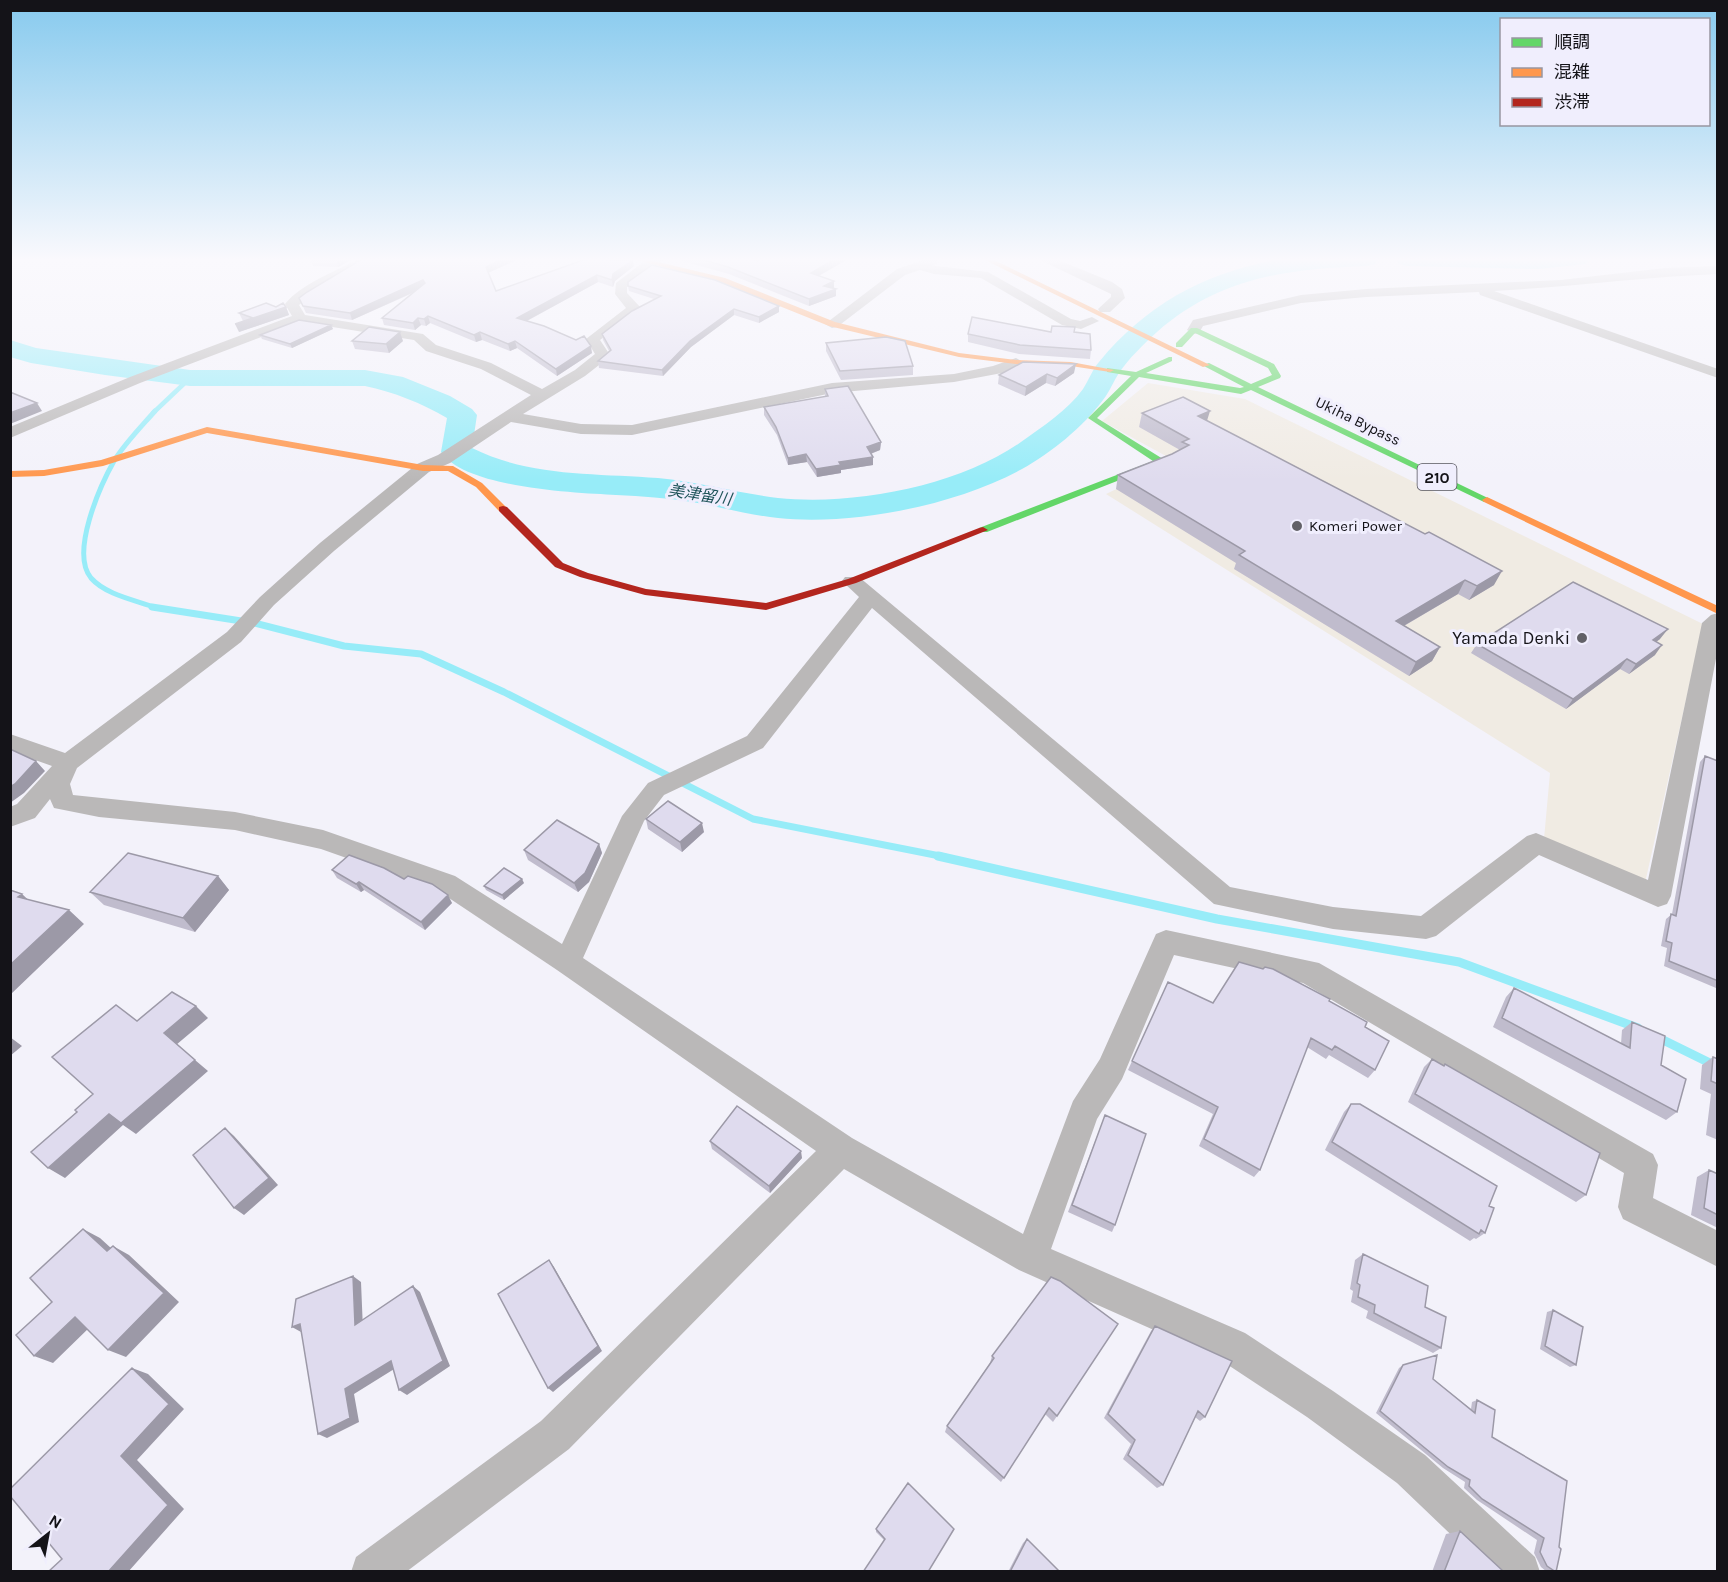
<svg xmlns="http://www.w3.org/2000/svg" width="1728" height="1582" font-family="Karla,'Noto Sans JP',sans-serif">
<rect width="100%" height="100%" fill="#f3f2fa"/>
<path fill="#f0ebe3" d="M1148,383L1245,399L1703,624L1645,883L1544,839L1550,773L1106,494L1175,461L1102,421Z"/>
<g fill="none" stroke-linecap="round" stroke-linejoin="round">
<path stroke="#97ecf8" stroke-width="4.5" d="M153,413L190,378"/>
<path stroke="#97ecf8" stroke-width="5" d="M155,411C141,427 125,443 114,461C100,486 70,553 91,578C106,595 135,600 157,608"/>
<path stroke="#97ecf8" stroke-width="7" d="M152,607L254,623L344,646L421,654L504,692L753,819L945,857"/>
<path stroke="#97ecf8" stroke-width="9" d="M938,856L1217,919L1459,962L1638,1028
M1657,1037L1718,1067"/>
<path fill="#97ecf8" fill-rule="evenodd" d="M1280,259H1378L1375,264L1367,266C1287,269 1220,277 1157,332C1144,344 1129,358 1119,373C1113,382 1110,391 1103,400C1083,427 1051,453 1022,469C956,505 853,526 778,518C749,515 721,507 692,502C667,498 642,496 616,495C575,493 465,488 441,452L447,418C421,403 394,392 365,386H190L105,375L31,363L10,357V340L36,348L190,370H365L403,377L450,396L472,409L477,415L472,448C530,477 595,473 658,478C699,482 738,493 778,498C854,506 959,486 1021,442C1042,427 1068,410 1083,389C1089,380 1092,370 1099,362C1148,303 1205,273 1280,259Z
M1396,259H1589L1586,264L1538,269L1407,266L1399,264Z"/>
<path fill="#bab8b8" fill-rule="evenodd" d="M358,259H374L309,297L299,305L305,315L423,334L436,345L491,363L542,389L575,370L595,354L586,339L626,308L615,294L616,283L646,260L665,259L627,287V293L641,308L600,340L610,355L608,358L585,376L523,414L581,424L632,425L832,383L954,374L993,366L1016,358L1023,362L1002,373L954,382L832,393L632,435L581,434L511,422L450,463L429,472L334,551L274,605L241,642L77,768L70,784L73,795L235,812L323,830L455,876L562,944L622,816L648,783L747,736L859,597L842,581L845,577H859L1230,887L1333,907L1421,916L1527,836L1536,833L1648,880L1702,623L1711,615L1718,613V648L1671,896L1667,904L1658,907L1539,855L1436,936L1426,939L1333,929L1214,904L872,608L763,748L664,795L644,821L583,958L852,1138L1023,1234L1073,1101L1100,1059L1156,934L1166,930L1319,963L1653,1154L1658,1165L1653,1198L1718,1231V1267L1623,1219L1618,1207L1624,1173L1303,983L1174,955L1122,1079L1097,1119L1051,1249L1245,1333L1333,1391L1425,1455L1535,1557L1540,1572H1490L1397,1483L1307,1417L1219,1359L1019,1270L844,1169L569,1449L406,1572H351L356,1557L541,1421L816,1151L557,970L437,890L321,849L235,830L99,817L54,808L50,799L35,818L10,827V807L17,804L52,766L10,751V734L65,753L227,632L260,597L320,543L417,464L438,455L531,395L481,369L426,351L414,340L301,322L140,383L10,438V427L130,377L292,316L285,304C302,283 335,272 358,259Z
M926,259H938L937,264L932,265L936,266L988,272L1071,319L1080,321L1092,317L1099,321L1081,329L1062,325L981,278L934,274L920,270L905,275L837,327L832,328L825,324L897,269Z
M1038,259H1056L1112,282L1122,289L1125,298L1110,312H1100L1098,309L1111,297V294Z
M1718,266V274C1643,277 1569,287 1494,291L1718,369V378L1480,295L1479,292L1366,297L1301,303L1203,326L1199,333L1194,334L1187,330L1193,320L1301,295L1366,289L1561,280L1665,268Z"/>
<path fill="#63d668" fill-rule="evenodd" d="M1191,328H1197L1274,364L1281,376L1280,378L1258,387L1492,500L1484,502L1251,390L1241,394L1139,377L1097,418L1163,459V463L987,532H979V528L1153,461L1088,418L1131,376L1107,372V368L1136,372L1169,357H1172V361L1146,373L1240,388L1244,387L1202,365L1209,363L1251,384L1272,375L1268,368L1195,333L1182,347H1176V343Z"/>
<path fill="#ff974d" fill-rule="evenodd" d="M633,259H646L725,278L835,322L959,353L1016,360L1071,362L1114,370L1110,372L1071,366L1016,364L959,357L829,326L720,282Z
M983,259H992L1210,365L1203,367Z
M207,427L423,465L453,466L482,483L508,509L503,512L499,511L476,487L448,471H423L207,433L103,466L44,476L10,477V471L44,470L101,460Z
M1487,497L1718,606V614L1484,502L1482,500Z"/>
<path fill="#b3261e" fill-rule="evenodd" d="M503,506L507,507L563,563L588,573L646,589L766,603L848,579L979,528L983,527L988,530L856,583L766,610L645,595L580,577L555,567L499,511V507Z"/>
</g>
<path fill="#c0bccd" d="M310,259H353L338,267L313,266Z
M675,259H751L758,261V259H848L819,276L834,288H833L836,289V296L809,306L729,274Z
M634,266L615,281L613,287L598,282L527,321L592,353L557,376L517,348L510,351L482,340L476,342L430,323L426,326L421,325L415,330L384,325L382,318L413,293L352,320L306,313L299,298L488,273L496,291Z
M628,286L779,312L759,323L734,315L691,347L663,376L599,368L598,361L609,351L603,340L602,334L654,299L629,291Z
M276,307H286L289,315L239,332L244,321H243L239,313Z
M331,325L333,329L292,348L262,339L260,335Z
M1074,332L1091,350L1090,359L1019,354L968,342V334Z
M352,341H403L389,353L355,349Z
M826,343L913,366V375L841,380L826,351Z
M1074,373L1055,386L1046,383L1025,396L998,384L999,375Z
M825,389L881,442L880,450L871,454L873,465L841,470V473L817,477L807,462L788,465L777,435L764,415V407L825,397Z
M1142,413L1207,421L1494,585L1469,600L1458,594L1404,626L1440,647L1432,661L1409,676L1234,569L1236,563L1116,489L1118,475L1172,454L1180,450L1139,427Z
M1660,639L1656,642L1655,655L1629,674L1620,669L1566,709L1471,653L1477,644Z
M1705,756L1718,761V987L1716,988L1664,966L1667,948L1661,946L1666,919L1672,914L1700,762Z
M646,819L704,832L682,852L648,829Z
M599,844L602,853L589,882L578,892L528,860L524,850Z
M332,870L404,879L452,903L425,930L364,890L361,892L337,878Z
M218,876L229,890L195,932L104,905L90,892Z
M524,883L504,900L486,890L484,886Z
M1168,982L1213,1003L1329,1001L1365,1027L1375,1070L1368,1078L1329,1055L1326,1059L1307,1047L1260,1170L1254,1177L1199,1146L1213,1114L1128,1070Z
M1514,988L1621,1044L1622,1030L1632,1022L1661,1065L1677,1112L1666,1120L1493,1027L1506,997Z
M1713,1057L1718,1059V1140L1706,1135L1711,1094L1700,1089L1702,1065Z
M1432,1059L1443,1065L1445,1064L1586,1195L1576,1202L1408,1102L1424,1067Z
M1351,1104L1489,1206L1485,1233L1476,1239L1474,1238L1470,1241L1325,1150L1344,1112Z
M1105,1115L1115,1225L1112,1232L1068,1212Z
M710,1141L802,1158L770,1193L712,1149Z
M1709,1170L1718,1174V1228L1691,1215L1697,1177Z
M1363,1254L1425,1307L1441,1348L1433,1353L1366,1318L1368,1311L1351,1302L1353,1291L1350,1289L1355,1260Z
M1553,1310L1576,1365L1570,1367L1540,1349L1547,1312Z
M1155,1326L1205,1417L1200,1421L1195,1417L1163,1485L1157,1488L1123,1459L1131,1444L1104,1418L1151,1331Z
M992,1356L1057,1416L1053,1422L1045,1414L1001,1482L945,1432L947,1426L990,1363Z
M1403,1365L1433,1379L1471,1409L1472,1402L1477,1400L1492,1437L1567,1481L1556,1572H1547L1541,1567L1534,1553L1537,1540L1477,1500L1464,1488L1465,1482L1443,1468L1376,1413L1399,1368Z
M908,1483L884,1540L876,1532V1529Z
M1460,1531L1503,1571L1432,1572L1446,1534Z
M1027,1539L1060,1572H1008L1023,1543Z"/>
<path fill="#9c99a7" d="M336,259H353L338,267Z
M502,259H519L488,273L486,267Z
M835,259H848L811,280V273Z
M633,260L634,266L615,281L613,287L612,280L613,274Z
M597,275L598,282L519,325L517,318Z
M423,280L425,287L352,320L350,313Z
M834,281V288L824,293L836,289V296L809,306V299L824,286Z
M779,306V312L759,323V317Z
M286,307L289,315L239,332L235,324Z
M734,309V315L691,347L663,376L662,370L690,341Z
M428,316L430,323L426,326L424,319Z
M418,318L421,325L415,330L413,323Z
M331,325L333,329L292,348L290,344Z
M400,332L403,341L389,353L386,344Z
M480,332L482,340L476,342L474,335Z
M515,341L517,348L510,351L508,344Z
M591,346L592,353L557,376L556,369Z
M1076,364L1074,373L1055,386L1057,378Z
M1047,374L1046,383L1025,396L1026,387Z
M37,403L42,411L10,424V413Z
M1210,411L1206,424L1198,416Z
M881,442L880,450L867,455V447Z
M806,454L807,462L788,465V458Z
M873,457V465L841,470V473L817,477L816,469L839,462Z
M1502,571L1494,585L1469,600L1477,586Z
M1465,580L1458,594L1388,635L1396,621Z
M1668,629L1660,639L1645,650L1653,640Z
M1662,645L1655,655L1629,674L1636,664Z
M1440,647L1432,661L1409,676L1416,662Z
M1627,659L1620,669L1566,709L1573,699Z
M36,761L45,771L24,793L10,803V787Z
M702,823L704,832L682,852L680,842Z
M599,844L602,853L589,882L578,892L574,883Z
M218,876L229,890L195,932L183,918Z
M522,879L524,883L504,900L502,895Z
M359,882L364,890L361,892L356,884Z
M22,894L37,908L18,897Z
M448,895L452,903L425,930L421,922Z
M69,910L84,924L10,995V965Z
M196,1006L208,1018L176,1045L164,1033Z
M10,1037L22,1046L10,1056Z
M195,1060L208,1071L136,1134L123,1125L65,1178L48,1168L109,1114Z
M225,1128L234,1136L278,1185L244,1215L234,1208Z
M801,1151L802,1158L770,1193L769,1186Z
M83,1229L100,1238L124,1260L107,1251Z
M113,1246L129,1255L179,1302L126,1357L108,1350Z
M549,1260L554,1267L602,1351L553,1392L548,1388Z
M353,1276L361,1282L363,1330L355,1325Z
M413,1286L420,1292L450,1366L407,1395L399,1390Z
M75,1317L92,1325L53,1363L34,1356Z
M300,1324L301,1332L292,1327Z
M391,1361L399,1366L354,1394L359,1422L327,1438L318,1434L345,1389Z
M132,1368L148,1374L184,1409L137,1460L184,1509L128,1572H108L121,1456Z"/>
<path fill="#dfdbee" stroke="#9c99a7" stroke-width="1.5" d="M362,259H502L486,267L496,291L586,259L633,260L613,274L612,280L597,275L517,318L544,326L576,340L584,336L591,346L556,369L515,341L508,344L480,332L474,335L428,316L424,319L418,318L413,323L382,318L425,283L423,280L350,313L303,306L299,298L307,292Z
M700,259H751L758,261V259H835L811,273L834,281L824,286L836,289L809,299L728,267Z
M652,265L715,280L779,306L759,317L734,309L690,341L662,370L598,361L611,350L602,334L632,311L661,296L628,286V282Z
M266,303L276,307L283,303L286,307L235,324L253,318L239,313Z
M972,317L1051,332L1052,326L1075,327L1074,332L1090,334L1091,350L1020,345L968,334Z
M299,320L331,325L290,344L260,335Z
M369,327L400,332L386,344L352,341Z
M886,337L905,341L913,366L840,371L826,343Z
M1023,362L1076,364L1057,378L1047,374L1026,387L999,375Z
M848,386L881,442L867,447L873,457L839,462L841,465L816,469L806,454L788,458L776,427L764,407L828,396L825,389Z
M10,392L37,403L10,413Z
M1183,397L1210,411L1198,416L1425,534L1429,532L1502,571L1477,586L1465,580L1396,621L1440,647L1416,662L1239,555L1245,551L1118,475L1172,454L1189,445L1182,442L1189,439L1142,413Z
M1573,582L1668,629L1653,640L1662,645L1636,664L1627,659L1573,699L1477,644Z
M10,749L36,761L15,784L10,787Z
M1705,756L1718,761V981L1669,961L1672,943L1666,941L1671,914L1676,916Z
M668,801L702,823L680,842L646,819Z
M557,820L599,844L585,873L574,883L524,850Z
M128,853L218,876L183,918L90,892Z
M349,855L384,868L404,879L408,876L432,884L448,895L421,922L359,882L356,884L332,870Z
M504,868L522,879L502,895L484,886Z
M10,890L22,894L18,897L69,910L10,965Z
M1239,962L1263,969L1265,967L1273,969L1330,999L1329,1001L1367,1022L1365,1027L1389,1041L1375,1070L1335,1046L1332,1050L1311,1038L1260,1170L1204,1139L1218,1107L1132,1061L1168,982L1213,1003Z
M1514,988L1630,1048L1632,1022L1665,1036L1661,1065L1686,1079L1677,1112L1502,1018Z
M172,992L196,1006L164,1033L195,1060L121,1123L109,1114L48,1168L31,1152L77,1112L75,1110L93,1094L52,1057L116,1005L137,1021Z
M1713,1057L1718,1059V1084L1711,1081Z
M1432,1059L1444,1066L1445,1064L1600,1153L1586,1195L1415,1094Z
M1351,1104H1360L1497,1186L1489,1206L1494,1208L1485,1233L1481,1230L1479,1234L1332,1142Z
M737,1106L801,1151L769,1186L710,1141Z
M1105,1115L1146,1134L1115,1225L1072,1205Z
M225,1128L269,1178L234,1208L193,1155Z
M1709,1170L1718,1174V1215L1704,1208Z
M83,1229L107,1251L113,1246L164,1293L108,1350L75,1317L34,1356L16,1335L52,1302L30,1278Z
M1363,1254L1428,1286L1425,1307L1446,1317L1441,1348L1374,1313L1375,1305L1358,1297L1360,1285L1357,1283Z
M549,1260L598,1346L548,1388L498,1294Z
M353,1276L355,1325L413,1286L443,1361L399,1390L391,1361L345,1389L350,1418L318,1434L300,1324L292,1327L296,1299Z
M1051,1277L1060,1281L1118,1324L1057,1416L1049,1408L1004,1478L947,1426L994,1358L992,1356Z
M1553,1310L1583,1327L1576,1365L1545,1346Z
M1155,1326L1232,1361L1205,1417L1198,1411L1163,1485L1128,1455L1135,1440L1108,1414Z
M1437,1355L1433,1379L1475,1413L1477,1400L1495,1410L1492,1437L1567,1481L1559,1547L1561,1549L1556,1572L1547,1566L1540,1552L1544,1538L1482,1499L1469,1486L1470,1480L1448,1467L1380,1411L1403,1365Z
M132,1368L169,1404L121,1456L168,1505L108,1572H48L62,1559L10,1496V1489Z
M908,1483L954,1529L928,1572H863L885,1539L876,1529Z
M1460,1531L1503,1571V1572H1444Z
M1027,1539L1060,1572H1010Z"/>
<linearGradient id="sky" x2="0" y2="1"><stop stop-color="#87caee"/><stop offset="0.54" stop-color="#faf9fd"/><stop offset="1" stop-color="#faf9fd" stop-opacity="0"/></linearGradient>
<rect width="1728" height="481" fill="url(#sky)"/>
<g fill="#626167" stroke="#f0eefd" stroke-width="2">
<circle cx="1297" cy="526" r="6"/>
<circle cx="1582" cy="638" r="6"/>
</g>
<g text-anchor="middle" stroke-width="6" stroke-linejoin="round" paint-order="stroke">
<g font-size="15" fill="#141318" stroke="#f0eefd">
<text transform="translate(1358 421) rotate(26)" y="5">Ukiha Bypass</text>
</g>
<g font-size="15" fill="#141318" stroke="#f0eefd" text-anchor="start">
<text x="1309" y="531">Komeri Power</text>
</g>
<rect fill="#f0eefd" stroke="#56555d" stroke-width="1.5" x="1417.5" y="464" width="39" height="26" rx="4.5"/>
<g font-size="16" font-weight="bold" fill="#141318">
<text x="1437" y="483">210</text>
</g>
<g font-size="16" font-style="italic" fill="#1f545a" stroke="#f0eefd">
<text transform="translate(700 494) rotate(9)" y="6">美津留川</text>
</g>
<g font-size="18" fill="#141318" stroke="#f0eefd" text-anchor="end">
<text x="1570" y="644">Yamada Denki</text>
</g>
</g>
<rect width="1728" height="1582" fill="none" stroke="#141318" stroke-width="24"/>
<rect x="1500" y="18" width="210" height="108" fill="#f0eefd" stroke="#9896a1" stroke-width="1.5"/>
<rect x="1512" y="38" width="30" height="9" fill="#63d668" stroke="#9896a1" stroke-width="1.5"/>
<text x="1554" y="48" font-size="18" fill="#141318">順調</text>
<rect x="1512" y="68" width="30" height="9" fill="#ff974d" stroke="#9896a1" stroke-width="1.5"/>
<text x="1554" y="78" font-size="18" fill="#141318">混雑</text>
<rect x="1512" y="98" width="30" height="9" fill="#b3261e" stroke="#9896a1" stroke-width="1.5"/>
<text x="1554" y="108" font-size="18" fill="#141318">渋滞</text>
<g transform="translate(48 1534) rotate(31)" stroke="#f0eefd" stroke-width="4.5" paint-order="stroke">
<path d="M0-4.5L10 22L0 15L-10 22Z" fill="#141318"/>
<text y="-9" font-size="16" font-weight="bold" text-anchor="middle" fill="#141318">N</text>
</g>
</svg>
